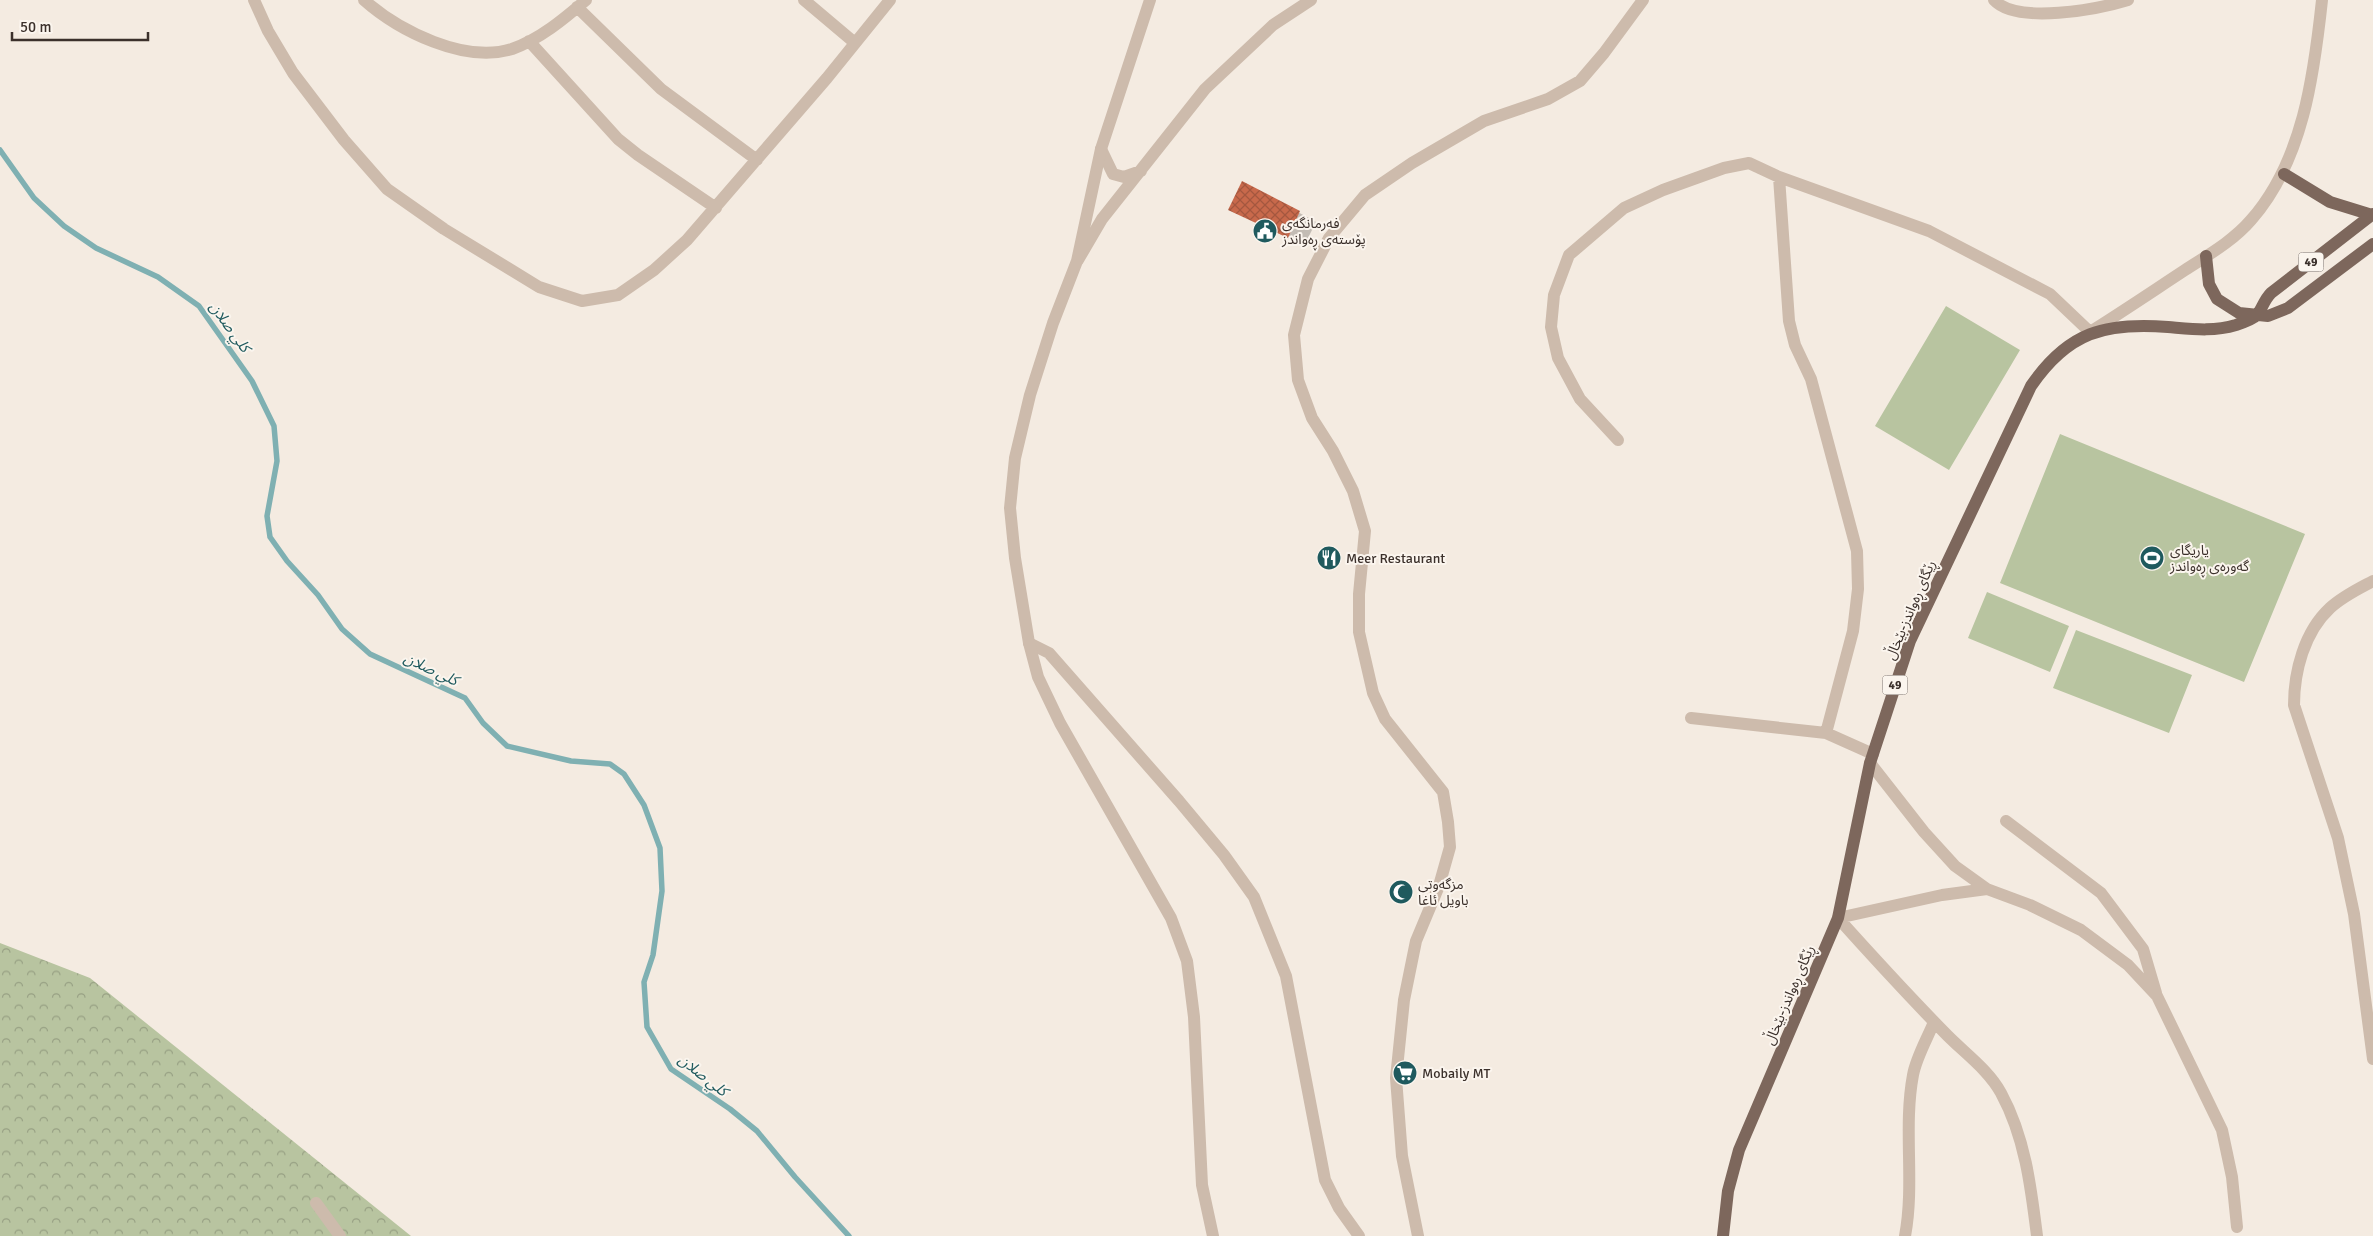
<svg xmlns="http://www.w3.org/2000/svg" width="2373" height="1236" font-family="Signika,'Noto Sans Arabic',sans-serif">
<defs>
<pattern id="forest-crowns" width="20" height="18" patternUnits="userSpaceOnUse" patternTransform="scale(1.25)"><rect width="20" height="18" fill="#b8c4a0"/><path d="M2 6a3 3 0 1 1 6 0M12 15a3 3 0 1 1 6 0" fill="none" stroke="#97a083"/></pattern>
<pattern id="building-cross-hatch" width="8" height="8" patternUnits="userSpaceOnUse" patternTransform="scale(1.25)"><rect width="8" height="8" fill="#c8694b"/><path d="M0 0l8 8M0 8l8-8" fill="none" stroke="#a4573f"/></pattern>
</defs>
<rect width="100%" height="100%" fill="#f4ebe1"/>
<path fill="url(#forest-crowns)" d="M0,943L90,978L411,1236H0Z"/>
<path fill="#b8c4a0" d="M1946,306L2020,350L1949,470L1875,426Z
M2060,434L2305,534L2244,682L2000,583Z
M1987,592L2069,626L2050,672L1968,638Z
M2076,630L2192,675L2169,733L2053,688Z"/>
<path fill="#0003" d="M1243,182L1316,222L1304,246L1229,209Z"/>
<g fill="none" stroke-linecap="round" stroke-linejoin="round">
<path stroke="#7fb0b2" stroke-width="5.5" d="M0,150L34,198L64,226L96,248L158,277L199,306L252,381L274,426L277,461L267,516L270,537L287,561L318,595L342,629L370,654L465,698L483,723L507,746L571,761L610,764L624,774L644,805L660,848L662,891L653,955L644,982L647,1027L671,1069L730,1109L757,1131L795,1177L849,1236"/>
</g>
<path fill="url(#building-cross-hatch)" d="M1242,181L1300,211L1288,238L1228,210Z"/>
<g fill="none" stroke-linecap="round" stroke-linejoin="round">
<path stroke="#cdbbac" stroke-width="12" d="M254,0L268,31L293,73L344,140L387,189L444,229L539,287L582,301L618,295L654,270L687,240L827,78L890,0
M364,0C399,31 465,64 512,49C540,39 564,19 586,0
M804,0L855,43
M1994,0C2017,25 2099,9 2128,0
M577,7L661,89L757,160
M529,41L618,139L638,155L716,208
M1101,149L1113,174L1124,177L1141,171
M1779,177L1789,321L1795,345L1811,379L1857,551L1858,589L1853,631L1826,733
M1078,260L1102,219L1205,89L1273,25L1311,0
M1618,440L1580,399L1558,358L1551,327L1554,295L1569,255L1624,208L1663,190L1724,168L1749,163L1779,177L1929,231L2050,294L2090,332C2122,312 2153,291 2185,270C2208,255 2233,241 2251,220C2303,161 2314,75 2322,0
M2373,581C2358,589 2343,596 2330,608C2304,632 2294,672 2294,705L2338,838L2354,914L2373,1059
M1029,643L1049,653L1179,801L1224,855L1254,897L1286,976L1325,1180L1339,1208L1359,1236
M1691,718L1826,733L1873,754
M1870,763L1924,832L1955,866L1987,889L2030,905L2081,930L2128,965L2157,996L2222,1130L2232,1177L2237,1227
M2006,821L2101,893L2143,949L2156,993
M1987,889L1942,895L1838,918C1873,957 1908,995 1944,1032C1963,1052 1988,1069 2001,1093C2025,1137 2031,1187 2037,1236
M316,1203L340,1236
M1418,1236L1402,1156L1396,1078L1404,1000L1416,941L1439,886L1450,847L1448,822L1443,792L1385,719L1373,693L1359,632V594L1365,531L1353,491L1333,451L1312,418L1298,380L1294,335L1308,279L1329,238L1365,195L1412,163L1484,121L1548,99L1580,81L1604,53L1643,0
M1905,1236C1915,1183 1903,1128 1913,1075C1916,1058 1927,1039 1934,1022"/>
<path stroke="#cdbbac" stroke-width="12" d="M1150,0L1101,149L1077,261L1053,323L1030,395L1015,458L1010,508L1015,558L1029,643L1038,677L1060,723L1171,918L1187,961L1194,1017L1202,1185L1213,1236"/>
<path stroke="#7d675c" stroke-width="12" d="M2284,174L2330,202L2372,215
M2206,256L2209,284L2217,299L2239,313L2268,316L2288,308L2373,244
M1723,1236L1728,1191L1739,1150L1838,918L1870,763L1910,641L2031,386C2068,332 2105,322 2168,327C2192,329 2213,332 2236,325C2242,323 2253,319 2257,315C2262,309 2264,300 2271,293L2373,214"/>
</g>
<defs>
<symbol id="civic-disc" viewBox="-11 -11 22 22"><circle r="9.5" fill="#1f5a5e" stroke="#fbf5ee"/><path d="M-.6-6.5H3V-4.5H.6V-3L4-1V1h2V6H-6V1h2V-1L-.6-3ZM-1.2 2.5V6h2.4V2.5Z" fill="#fff"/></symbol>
<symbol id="restaurant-disc" viewBox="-11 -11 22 22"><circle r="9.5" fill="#1f5a5e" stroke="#fbf5ee"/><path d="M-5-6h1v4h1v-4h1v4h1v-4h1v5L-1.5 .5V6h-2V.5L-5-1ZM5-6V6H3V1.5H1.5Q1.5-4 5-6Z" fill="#fff"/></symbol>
<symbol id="stadium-disc" viewBox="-11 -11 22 22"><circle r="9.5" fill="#1f5a5e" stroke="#fbf5ee"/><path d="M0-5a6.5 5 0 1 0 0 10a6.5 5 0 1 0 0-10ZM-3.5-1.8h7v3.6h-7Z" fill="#fff"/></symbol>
<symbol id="mosque-disc" viewBox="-11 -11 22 22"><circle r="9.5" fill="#1f5a5e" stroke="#fbf5ee"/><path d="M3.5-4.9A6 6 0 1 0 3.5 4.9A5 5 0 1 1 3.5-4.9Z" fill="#fff"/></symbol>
<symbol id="supermarket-disc" viewBox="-11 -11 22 22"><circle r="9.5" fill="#1f5a5e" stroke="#fbf5ee"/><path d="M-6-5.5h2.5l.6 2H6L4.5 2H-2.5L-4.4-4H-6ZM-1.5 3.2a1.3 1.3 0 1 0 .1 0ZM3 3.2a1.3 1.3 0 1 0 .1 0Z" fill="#fff"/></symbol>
</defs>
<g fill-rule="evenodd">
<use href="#civic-disc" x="1251" y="217" width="28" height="28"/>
<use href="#restaurant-disc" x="1315" y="544" width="28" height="28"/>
<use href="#stadium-disc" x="2138" y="544" width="28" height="28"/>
<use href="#mosque-disc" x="1387" y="878" width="28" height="28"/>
<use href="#supermarket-disc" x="1391" y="1059" width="28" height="28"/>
</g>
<g text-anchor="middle" stroke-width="4" stroke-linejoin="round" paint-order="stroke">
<g fill="#fbf5ee" stroke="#756b66" stroke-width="1">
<rect x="2298.5" y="252.5" width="25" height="19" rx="4"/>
<rect x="1882.5" y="675.5" width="25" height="19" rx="4"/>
</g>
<g font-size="12" font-weight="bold" fill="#3b302b">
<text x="2311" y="266">49</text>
<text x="1895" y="689">49</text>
</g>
<g font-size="14" fill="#3b302b" stroke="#fbf5ee" text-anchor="start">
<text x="1282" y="228">فەرمانگەی<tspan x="1282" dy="16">پۆستەی ڕەواندز</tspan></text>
<text x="2170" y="555">یاریگای<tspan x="2170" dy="16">گەورەی ڕەواندز</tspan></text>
<text x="1346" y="563">Meer Restaurant</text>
<text x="1418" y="889">مزگەوتی<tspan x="1418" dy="16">باویل ئاغا</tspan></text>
<text x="1422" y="1078">Mobaily MT</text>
</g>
<g font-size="14" fill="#3b302b" stroke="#fbf5ee">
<text transform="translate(1910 610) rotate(-67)" y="5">ڕێگای ڕەواندز-بێخاڵ</text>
<text transform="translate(1789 995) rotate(-67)" y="5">ڕێگای ڕەواندز-بێخاڵ</text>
</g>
<g font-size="15" font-style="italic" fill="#1f5a5e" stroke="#fbf5ee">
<text transform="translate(230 327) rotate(54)" y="5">كلي صلان</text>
<text transform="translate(431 669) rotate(25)" y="5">كلي صلان</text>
<text transform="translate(703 1075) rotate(38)" y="5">كلي صلان</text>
</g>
</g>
<path d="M12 32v8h136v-8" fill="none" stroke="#3b302b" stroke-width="2.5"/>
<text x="20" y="32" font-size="15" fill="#3b302b" stroke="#fbf5ee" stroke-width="4" paint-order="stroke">50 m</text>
</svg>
